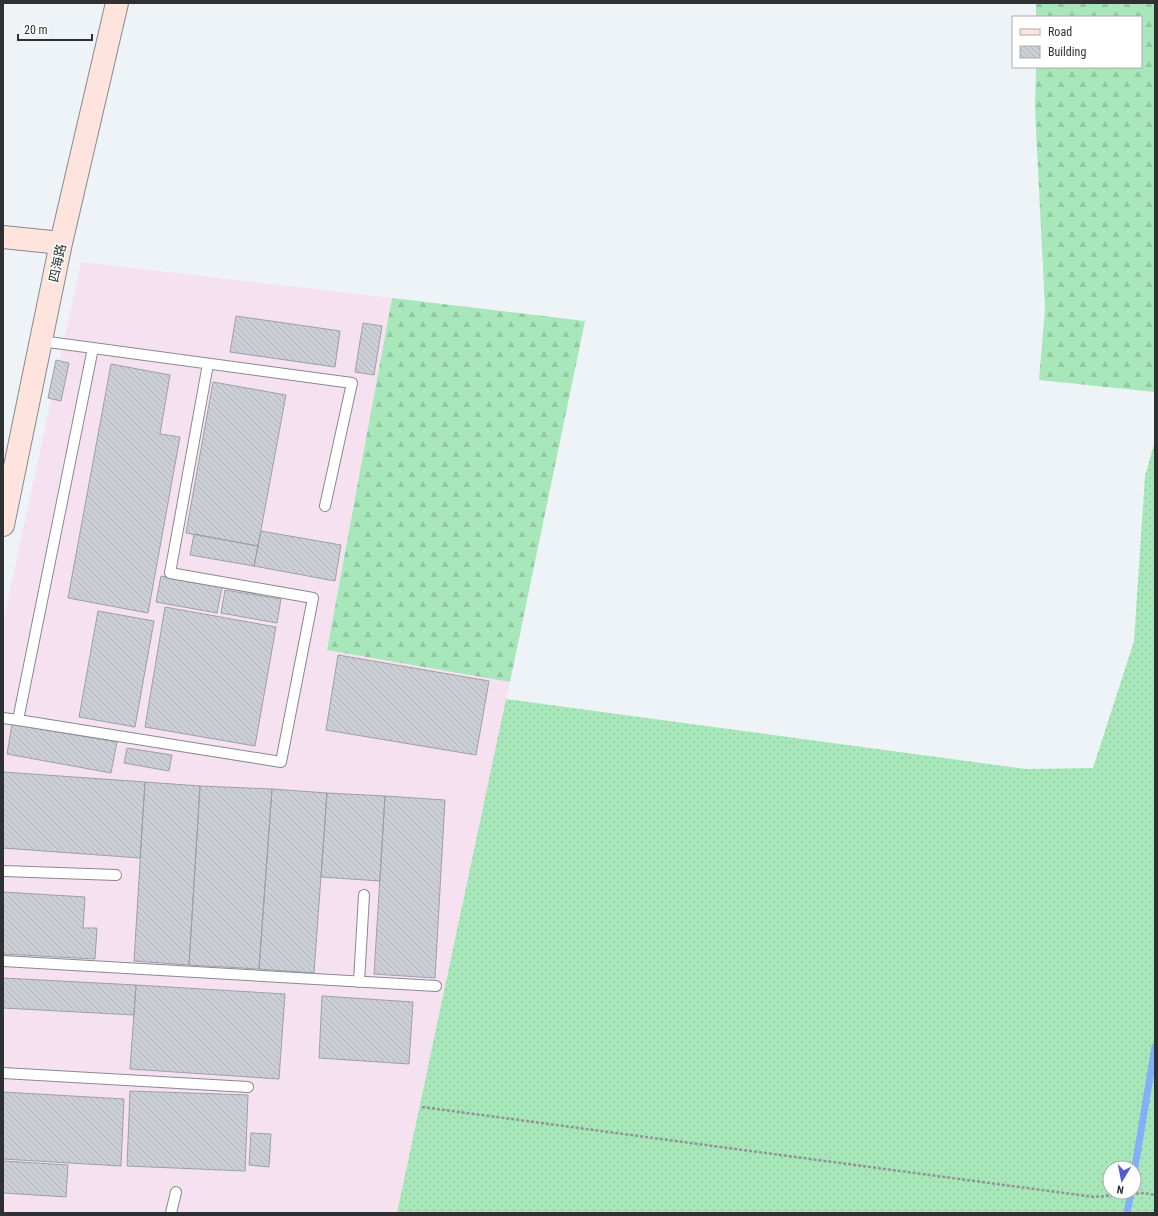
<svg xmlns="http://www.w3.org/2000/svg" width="1158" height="1216" font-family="'Roboto Condensed','Noto Sans SC',sans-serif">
<defs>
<pattern id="forest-firs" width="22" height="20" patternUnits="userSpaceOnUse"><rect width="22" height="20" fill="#a8e7ba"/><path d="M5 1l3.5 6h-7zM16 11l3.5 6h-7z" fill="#91c6a0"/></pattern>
<pattern id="garden-dots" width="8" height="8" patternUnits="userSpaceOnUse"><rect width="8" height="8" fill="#a8e7ba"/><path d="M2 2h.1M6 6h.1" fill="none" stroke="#91c6a0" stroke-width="1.8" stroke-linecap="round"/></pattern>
<pattern id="building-back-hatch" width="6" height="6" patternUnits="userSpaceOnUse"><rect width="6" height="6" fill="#ccd0d6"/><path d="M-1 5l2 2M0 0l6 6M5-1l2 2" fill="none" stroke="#b0b3b8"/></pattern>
</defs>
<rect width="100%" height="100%" fill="#eef3f8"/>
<path fill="#f6e1f0" d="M81,262L392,298L327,649L510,682L397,1213H3V622Z"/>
<path fill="url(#forest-firs)" d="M1036,3H1155V392L1039,380L1045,308L1035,109L1036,67H1141V17H1036Z
M392,298L585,321L510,682L327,650Z"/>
<path fill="url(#garden-dots)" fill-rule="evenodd" d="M1155,441V1213H397L506,699L1026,769L1093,768L1134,641L1145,476ZM1110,1168H1134V1192H1110Z"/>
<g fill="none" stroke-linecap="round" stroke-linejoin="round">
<path stroke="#83b0f9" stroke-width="7" d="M1134,1173L1155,1047
M1127,1213L1131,1192"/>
</g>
<path fill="url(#building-back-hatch)" stroke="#9ca1a6" d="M236,316L340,331L335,367L230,352Z
M363,323L382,326L374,375L355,372Z
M56,360L69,363L61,401L48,398Z
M111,364L170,375L160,434L180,437L148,613L68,598Z
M213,382L286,395L258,546L186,533Z
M261,531L341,545L335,581L254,566Z
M194,534L258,546L254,566L190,555Z
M161,576L222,587L217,613L156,602Z
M225,590L281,599L277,623L221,613Z
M165,607L276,627L255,746L145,727Z
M98,611L154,621L135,727L79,717Z
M338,655L489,681L476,755L326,730Z
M12,724L117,742L111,773L7,754Z
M127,748L172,755L169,771L124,763Z
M3,772L145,782L140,858L3,848Z
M145,782L200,786L189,965L134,961Z
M200,786L272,789L259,969L189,965Z
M272,789L327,793L314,973L259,969Z
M327,793L385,796L380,881L321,877Z
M385,796L445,800L435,978L374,974Z
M3,892L85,897L83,928H97L95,959L3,954Z
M3,978L136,985L134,1015L3,1008Z
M136,985L285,994L279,1079L130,1069Z
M322,996L413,1002L409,1064L319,1058Z
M130,1091L248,1095L245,1171L127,1166Z
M3,1092L124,1099L121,1166L3,1159Z
M251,1133L271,1134L269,1167L249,1165Z
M3,1161L68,1165L66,1197L3,1193Z"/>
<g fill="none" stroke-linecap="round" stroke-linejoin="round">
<defs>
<path id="lane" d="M41,341L352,383L325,506
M93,348L18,720L281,762L313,598L170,573L208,364
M3,718L18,720
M3,871L116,875
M3,961L436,986
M359,982L364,895
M3,1073L248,1087
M171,1213L176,1192"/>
<path id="secondary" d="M3,237L61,243
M3,525L61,243L117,3"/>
</defs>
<use href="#lane" stroke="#868a8f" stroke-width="12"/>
<use href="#secondary" stroke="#868a8f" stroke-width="24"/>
<path stroke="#909497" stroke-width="2.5" stroke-dasharray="3 2" stroke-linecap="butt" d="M422,1107L1094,1197L1144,1193L1155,1195"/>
<use href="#lane" stroke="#fff" stroke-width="10"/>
<use href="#secondary" stroke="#fee4dc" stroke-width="22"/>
</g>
<g text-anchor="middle" stroke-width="3" stroke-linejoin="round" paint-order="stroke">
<g font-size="13" fill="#2e3032" stroke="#fff">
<text transform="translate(57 263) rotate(-78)" y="5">四海路</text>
</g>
</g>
<rect width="1158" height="1216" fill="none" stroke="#2e3032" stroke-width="8"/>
<rect x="1012" y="16" width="130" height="52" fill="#ffffff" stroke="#abacad"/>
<rect x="1020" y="29" width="20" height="6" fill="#fee4dc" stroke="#abacad"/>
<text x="1048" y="36" font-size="12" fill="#2e3032">Road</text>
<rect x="1020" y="46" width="20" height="12" fill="url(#building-back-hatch)" stroke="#abacad"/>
<text x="1048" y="56" font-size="12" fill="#2e3032">Building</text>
<g transform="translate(1122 1180) rotate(190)"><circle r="19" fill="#ffffff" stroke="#abacad"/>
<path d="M0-3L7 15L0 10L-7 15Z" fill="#545bd2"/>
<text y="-6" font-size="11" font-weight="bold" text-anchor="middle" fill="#2e3032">N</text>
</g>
<path d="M18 34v6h74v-6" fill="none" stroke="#2e3032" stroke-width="2"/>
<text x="24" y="34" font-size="12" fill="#2e3032" stroke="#ffffff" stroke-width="3" paint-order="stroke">20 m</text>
</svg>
